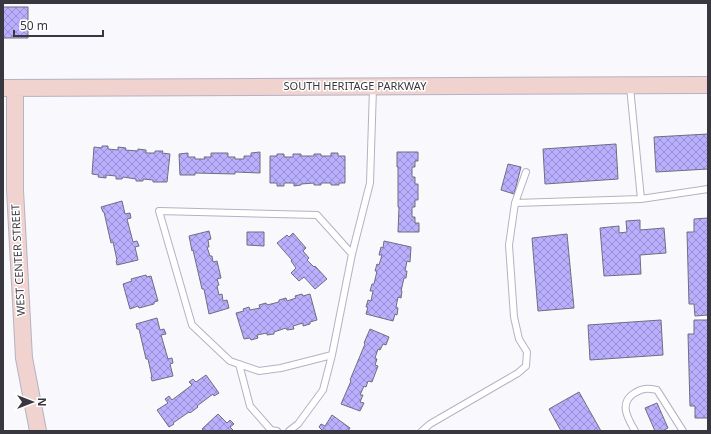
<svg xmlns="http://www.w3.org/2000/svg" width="711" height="434" font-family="'Noto Sans',sans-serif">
<defs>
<pattern id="building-cross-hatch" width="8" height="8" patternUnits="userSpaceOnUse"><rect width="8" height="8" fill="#baaffe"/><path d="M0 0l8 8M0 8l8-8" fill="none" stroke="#988fcf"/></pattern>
</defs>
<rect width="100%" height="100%" fill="#f9f8fc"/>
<path fill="url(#building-cross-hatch)" stroke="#6f6d7f" d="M3,7H28V38H3Z
M708,134V169L656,172L654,137Z
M616,144L618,179L545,184L543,149Z
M102,146H108V149L118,150V147L126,148L125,150L138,151V149L146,150V153H155V151H163L162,153L170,154L167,182H153V180L143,179V181H136V179L123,177L122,179H116V176L106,175V178L98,177L99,175L92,174L94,147L102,148Z
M260,152V173L235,172V174L195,173V175H180L179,154L188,153V157H195V159H205L204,157H211V153H228V157H235V159H244V156H251V153Z
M397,152H418V161H415V167H412V177H415V184H418V200H415V207H412V217H415V223H419V232H398L399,207H398V167H397Z
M331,153H338V156H345V183H339V185H331V183H321V185H314V183L301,184V185L294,186V183H284V186H277V183H270V156H277V154H284V157H293V154H301V156H314V154H321V156H331Z
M508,164L521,167L514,194L501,190Z
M122,201L125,214L130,213L131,218L127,219L133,242L137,241L139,246L135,247L138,260L117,265L116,261L117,260L113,242L111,243L104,212H103L101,207Z
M708,218V315L695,316L694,304H689L687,232H694V219Z
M640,220V230L664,228L666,253L640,255L641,274L604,276L600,228L619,226V233L627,232L626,221Z
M209,231L211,239L208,240L209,247H207L210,256H212L213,262L217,261L221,278L217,279L219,285L217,286L219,295L222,294L223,301L227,300L229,308L209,314L204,289H202L193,250L192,251L189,236Z
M247,232H264V246L247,245Z
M293,233L306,248L303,251L309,258L307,260L314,267L315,266L327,279L315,289L304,277L299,281L291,273L296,268L291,261L292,260L277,243L287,235L289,237Z
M567,234L574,308L538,311L532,238Z
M384,241L411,247L410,262L407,261L405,271H407L406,278H404L401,291H402L401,298L398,297L396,307L398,308L397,315L395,314L393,321L366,314L368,307H366L368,300L371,301L373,291H370L372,284H374L377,271H375L377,264L379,265L382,255H379L381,247L383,248Z
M146,275L147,277L151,276L158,301L154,302V304L139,308L138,306L130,309L123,284L132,281L131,279Z
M302,294L303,296L310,294L317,320L310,322V324L303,326V323L293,326L294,329L287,330L286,328L274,332V334L267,335V333L257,335L258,338L251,340L250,338L244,339L236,313L244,311L243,309L249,307L250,310L260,308L259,305L266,303L267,305L279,302V300L286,298L287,301L296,298L295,296Z
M157,318L160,330L164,329L166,334L161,335L168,359L172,358L173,363L170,364L173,376L152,381L151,377H152L148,359H146L139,329H137L136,324Z
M661,320L663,355L590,360L588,325Z
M694,320H708V418H695V406H690L688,334H694Z
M370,329L389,337L386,345L383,344L380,350L378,349L375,358L377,359L375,365L378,366L372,382L368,381L366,387L364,386L360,395H363L360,402L364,403L360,411L341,404L351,381L350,380L365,344L364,343Z
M206,375L219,393L214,396L213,394L197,406L198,407L190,413L189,412L173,423L174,424L169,427L157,410L168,403L165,399L169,396L172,400L192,385L189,382L193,379L196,382Z
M579,392L601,431H561L549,409Z
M657,403L668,428L662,431H655L645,408Z
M218,414L227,423L230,420L234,424L230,427L234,431H205L202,429Z
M332,415L350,428L348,431H321L322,430L319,427L321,424L325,426Z"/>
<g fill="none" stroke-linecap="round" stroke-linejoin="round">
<defs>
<path id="lane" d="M630,87L641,199L708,189
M515,203L641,199
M352,254L317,215L159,211L192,325L230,361L259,371L281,368L332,355L352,254L370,183L373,88
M239,364L250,406L271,430L277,431
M289,431L298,424L323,390L332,355
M422,431L430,424L518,373L526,366L527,352L519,339L514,317L509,245L515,203L526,172
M635,431C628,419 619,404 633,394C642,388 647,388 657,390L683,431"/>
<path id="secondary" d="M3,88L708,85
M15,88V190L24,358L38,431"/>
</defs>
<use href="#lane" stroke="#b4b2c5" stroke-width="8"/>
<use href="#secondary" stroke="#b4b2c5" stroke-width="18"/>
<use href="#lane" stroke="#fff" stroke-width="6"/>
<use href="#secondary" stroke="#f0d2ce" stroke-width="16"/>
</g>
<g text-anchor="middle" stroke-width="3" stroke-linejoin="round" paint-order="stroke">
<g font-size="11" fill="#38373f" stroke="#fff">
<text x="355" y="90">SOUTH HERITAGE PARKWAY</text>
<text transform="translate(18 260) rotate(-93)" y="4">WEST CENTER STREET</text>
</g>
</g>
<rect width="711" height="434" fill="none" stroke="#38373f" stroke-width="8"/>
<g transform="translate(32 402) rotate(90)" stroke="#ffffff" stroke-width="3" paint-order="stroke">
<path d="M0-3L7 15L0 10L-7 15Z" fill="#38373f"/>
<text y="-6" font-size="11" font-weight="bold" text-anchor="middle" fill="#38373f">N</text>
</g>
<path d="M14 30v6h89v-6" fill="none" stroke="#38373f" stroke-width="2"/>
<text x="20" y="30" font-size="12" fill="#38373f" stroke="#ffffff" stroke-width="3" paint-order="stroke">50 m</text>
</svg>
